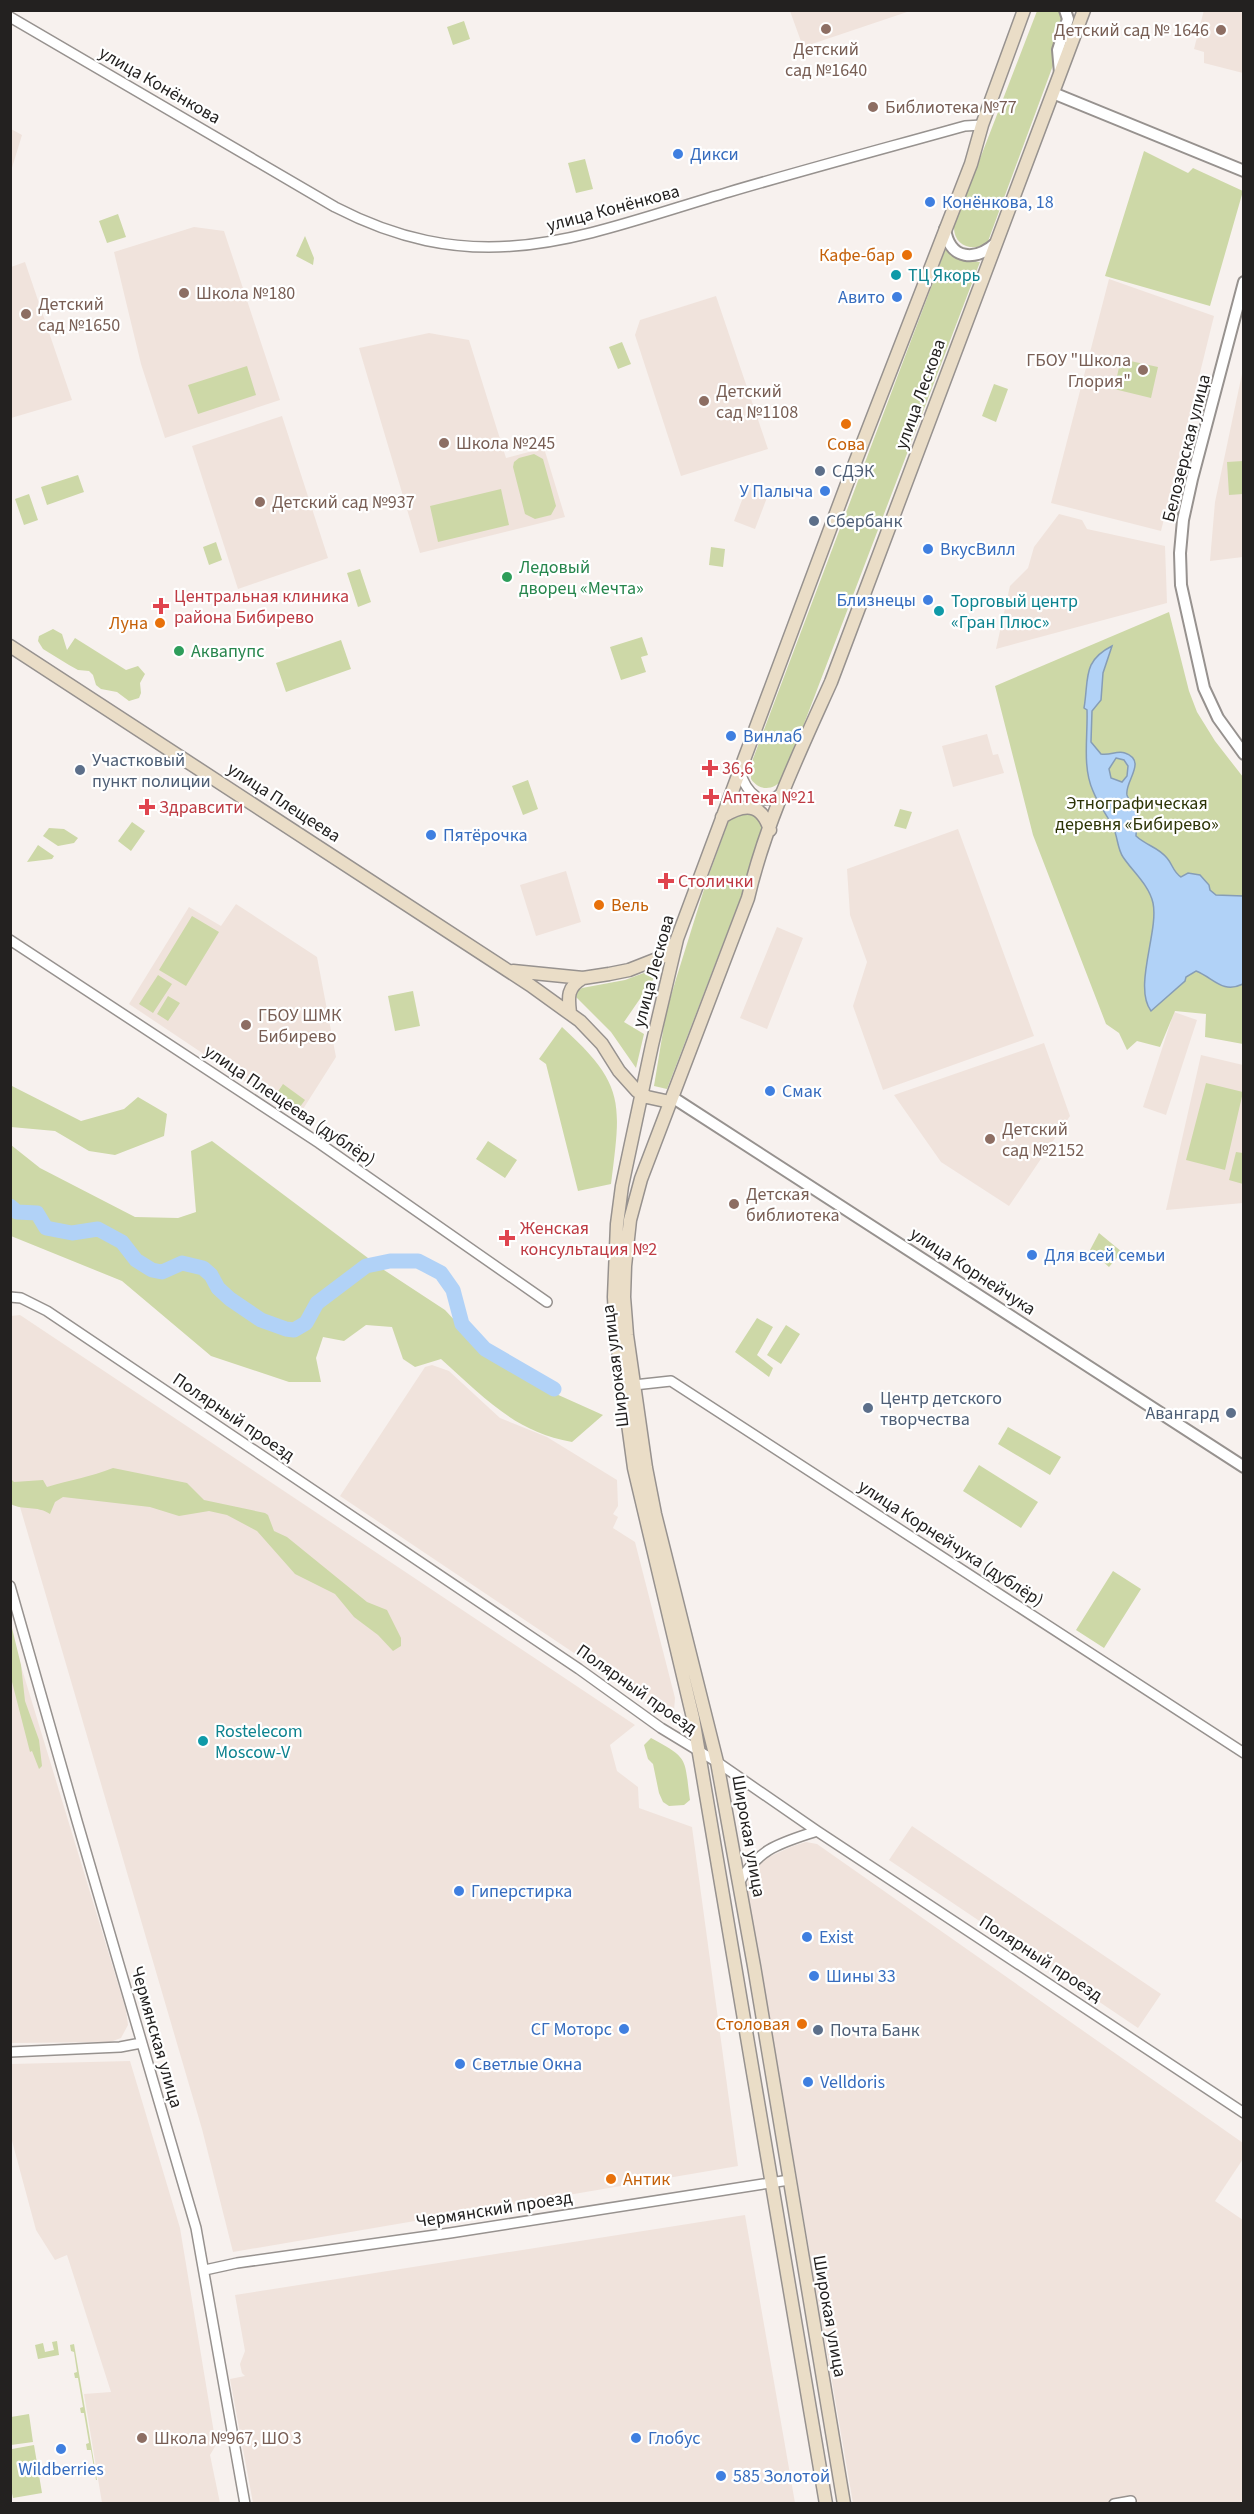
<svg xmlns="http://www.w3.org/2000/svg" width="1254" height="2514" font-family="'Source Sans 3',sans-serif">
<rect width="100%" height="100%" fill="#f7f1ee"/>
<path fill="#f0e3dc" d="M1204,10L1243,11V73L1204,63V52L1194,49Z
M790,11V10L910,11L803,47Z
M11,129L22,135L11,171Z
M194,227L224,231L280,400L165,438L141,364L114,252Z
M25,262L72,400L11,418V267Z
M1109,279L1214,316L1161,531L1051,503Z
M716,296L768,449L681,476L635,335L640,320Z
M429,333L469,340L506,458L544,448L565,517L420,553L359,348Z
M1243,369V557L1210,561L1215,502Z
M282,416L328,558L238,589L192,446Z
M747,487L768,495L755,529L734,521Z
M1059,514L1082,520L1087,529L1165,546L1167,603L996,649L1010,586L1028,568L1034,547Z
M987,734L993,755L998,754L1004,773L953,787L942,746Z
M958,829L1034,1036L883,1090L853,1006L867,962L850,915L847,869Z
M566,871L581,922L536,936L520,885Z
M236,904L317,957L336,1057L298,1117L129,1004L189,907L221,926Z
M777,927L803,938L767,1029L740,1018Z
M1174,1012L1197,1020L1166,1115L1143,1107Z
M1044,1043L1070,1116L1009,1206L941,1162L894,1095Z
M1201,1055L1243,1065V1203L1166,1210Z
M20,1315L635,1725L610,1745L617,1771L638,1787L639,1808L692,1827L738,2166L233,2252L202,2129L11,1476V1316Z
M432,1365L449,1371L500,1418L547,1437L617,1480L618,1506L613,1514L618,1517L613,1528L635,1542L675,1698L674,1711L671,1718L340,1496L425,1367Z
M10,1630L126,2010L128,2025L121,2038L110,2042L11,2043Z
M912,1826L1161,1994L1138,2028L889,1860Z
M806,1842L817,1844L1243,2143V2159L1215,2201L1243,2220V2503H853L747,1889L748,1878L753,1868L762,1860L793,1846Z
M130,2061L180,2228L216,2445L210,2455L220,2503H102L84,2394L111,2392L67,2255L55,2260L36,2230L11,2137V2064Z
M745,2215L795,2503H253L230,2379L245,2376L242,2373L240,2364L245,2351L235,2295Z"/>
<path fill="#cdd8a7" d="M1037,11H1060L1065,18L1055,60L987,244C971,252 953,245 954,226Z
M464,21L470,39L453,45L447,27Z
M1144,151L1188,173L1193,168L1243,191L1210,306L1105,276Z
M585,159L593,189L576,193L568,163Z
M118,214L126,237L107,243L99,221Z
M305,236L314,258L313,265L296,256Z
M946,248L964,260L980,262L783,779C774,790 760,792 751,779V764Z
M622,342L631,364L618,369L609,347Z
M1121,359L1158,367L1151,398L1114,389Z
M247,366L256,395L198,414L188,385Z
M994,384L1008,389L996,422L982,416Z
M534,454L543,459L556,506L551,515L535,519L525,514L513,467L514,462L519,458Z
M1243,461V494L1229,495L1227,462Z
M78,475L84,492L47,505L41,487Z
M501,489L509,525L438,542L430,506Z
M29,494L38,520L24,525L15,499Z
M216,542L222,560L209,565L203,547Z
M711,547L725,549L723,567L709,565Z
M360,569L371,602L358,607L347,573Z
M1169,612L1189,691L1197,712L1215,741L1243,777V1044L1205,1037L1206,1014L1175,1011L1160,1047L1137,1041L1127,1050L1119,1033L1106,1024L1033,835L995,686Z
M53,629L62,634L67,650L75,638L126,670L138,666L145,674L140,683L141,693L139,698L129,701L117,692L101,689L96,685L93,675L89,671L78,670L69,665L43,649L38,641L39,636Z
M642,637L648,655L641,657L646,672L621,680L610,647Z
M341,640L351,669L286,692L276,663Z
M528,780L538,809L523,815L512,786Z
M900,809L912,812L906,829L894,826Z
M742,811L758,815L766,832L667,1089L654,1086L666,1013L676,979L706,883L730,817Z
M132,822L145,831L131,851L118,841Z
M49,828L64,829L78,838L74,843L58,846L43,836Z
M38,845L54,856L52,859L27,862Z
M192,916L219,932L186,986L159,970Z
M657,968V974L624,1022L644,1034L636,1068L611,1032L576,997L578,991L582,988L625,980Z
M158,975L172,984L153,1013L139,1004Z
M413,991L420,1026L395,1031L388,996Z
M168,996L180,1003L168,1021L157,1014Z
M562,1027C626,1085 621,1103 611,1184L578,1191L546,1064L539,1059Z
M1206,1083L1243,1092L1225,1170L1186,1160Z
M283,1084L305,1100L297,1111L275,1096Z
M10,1085L81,1121L124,1109L138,1097L167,1114L164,1136L115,1155L89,1151L55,1131L11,1127Z
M212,1141L384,1270L445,1310L486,1354L545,1389L603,1415L572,1442C513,1431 484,1397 441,1359L415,1367L403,1359L392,1327L366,1325L344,1341L323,1337L316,1358L321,1382H289L211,1356L122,1281L11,1236V1145L40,1168L135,1217L178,1218L196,1212L191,1151Z
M488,1141L517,1160L505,1178L476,1159Z
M1236,1152L1243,1153V1184L1229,1180Z
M1099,1233L1122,1252L1109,1267L1090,1250Z
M757,1318L773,1327L757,1355L773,1368L769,1377L735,1352Z
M786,1325L800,1334L781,1364L767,1355Z
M1008,1427L1061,1457L1050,1475L998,1444Z
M979,1465L1038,1502L1021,1528L963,1491Z
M113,1468L187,1483L204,1500L265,1513L268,1515L274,1531L287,1537L367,1602L387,1610L401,1638V1646L393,1651L378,1635L354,1617L335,1594L295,1574L257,1531L227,1515L209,1511L179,1516L150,1507L63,1497L55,1502L50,1514C37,1505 23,1511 11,1504V1479L14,1482L43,1480L47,1487C70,1480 91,1477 113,1468Z
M1113,1571L1141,1589L1104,1648L1076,1630Z
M11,1624L21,1665L25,1701L39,1740L42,1766L39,1769L32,1751L30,1752L11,1678Z
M651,1738C690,1759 684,1758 690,1800L684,1805L669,1806L663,1802L659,1793L653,1764L648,1759L644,1745Z
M57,2341L59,2355L38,2359L35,2345L43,2343L45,2352L54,2350L52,2342Z
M74,2344L97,2480H96L91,2450H87L86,2444L89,2443L84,2413H81L80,2408L83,2407L78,2378H75L74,2373L77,2372L74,2352L71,2351L70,2345Z
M29,2414L33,2442L11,2445V2417Z
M34,2445L42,2493L13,2498L10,2484L12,2449Z"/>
<path fill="#b1d2f7" stroke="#869db6" stroke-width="1.5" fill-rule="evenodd" d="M1112,646L1103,673L1101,700L1092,711L1091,742L1101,754C1110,756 1117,750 1125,753C1148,761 1124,782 1127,795C1129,802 1137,809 1138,817C1138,823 1136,830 1136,836C1147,846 1158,847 1167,858C1173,865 1173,872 1181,877L1188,873L1200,875L1209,885L1210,890L1216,895L1243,896V984C1222,994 1214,978 1196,971L1186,977L1185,981L1151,1011C1133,987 1159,931 1153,903C1149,885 1133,872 1123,857C1117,848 1118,837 1113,827C1107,815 1098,804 1093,791C1082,767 1088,736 1087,710L1084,708C1089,679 1082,661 1112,646ZM1116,758L1124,760L1128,766L1127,776L1122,782L1111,778L1109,769Z"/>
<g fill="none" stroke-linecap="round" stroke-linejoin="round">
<path stroke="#b1d2f7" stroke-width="15" d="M10,1206L17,1212L37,1213L46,1228L72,1233L98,1229L122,1242L136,1260L152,1270L162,1272L182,1263L203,1268L211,1275L218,1288L230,1299L261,1320L286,1329L294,1330L306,1323L317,1303L366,1266L390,1261H418L441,1273L453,1290L462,1324L485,1349L554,1389"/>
<defs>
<path id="minor" d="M10,17L335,207C482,283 583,235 729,192C807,169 886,148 965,126L982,125
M740,771C746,793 764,812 784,790
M10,940L319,1143L547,1302
M10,1297L21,1298L47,1311L579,1669L661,1728L717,1762L817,1831L1244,2113
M634,1385L671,1381L1244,1753
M10,1586L77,1821L196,2228L245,2504
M739,1883C758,1848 781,1843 817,1831
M10,2052L120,2047L141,2043
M205,2270L237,2263L450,2233L789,2180
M1114,2504L1131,2501"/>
<path id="tertiary" d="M1060,73L1058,50L1068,19L1065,10
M1053,93L1244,171
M945,229C950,261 976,261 996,243
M1244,282L1192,479L1183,520L1180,553L1181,585L1204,688L1218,718L1244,754
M672,1097L1244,1467"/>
<path id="secondary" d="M10,646L530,985L580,1021L602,1044L619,1071L637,1091L647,1097L670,1102
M722,817C743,804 761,801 770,830
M513,971L583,978L609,974L629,970L662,957L675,943
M570,1013C568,997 567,987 583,978
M826,2504L693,1718L634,1468L616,1336L614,1297L617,1224L622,1186L652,1045L677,939L851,473L971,164L982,125L1024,10
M844,2504L754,1966L717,1762L655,1514L646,1468L627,1335L624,1297L625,1266L630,1220L641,1179L748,898C765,824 800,751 831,682L1084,10"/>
</defs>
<use href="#minor" stroke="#97928f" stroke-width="12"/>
<use href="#tertiary" stroke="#97928f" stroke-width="14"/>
<use href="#secondary" stroke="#97928f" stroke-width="15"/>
<use href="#minor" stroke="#fff" stroke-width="9"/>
<use href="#tertiary" stroke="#fff" stroke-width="10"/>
<use href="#secondary" stroke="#eaddc7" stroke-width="12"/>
</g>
<g fill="#8d6e63" stroke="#fff" stroke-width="2">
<circle cx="826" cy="29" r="6"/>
<circle cx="1221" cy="30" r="6"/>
<circle cx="873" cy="107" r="6"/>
<circle cx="184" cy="293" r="6"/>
<circle cx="26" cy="314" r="6"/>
<circle cx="1143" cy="370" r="6"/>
<circle cx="704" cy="401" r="6"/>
<circle cx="444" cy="443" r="6"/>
<circle cx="260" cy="502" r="6"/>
<circle cx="246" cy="1025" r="6"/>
<circle cx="990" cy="1139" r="6"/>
<circle cx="734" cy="1204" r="6"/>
<circle cx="142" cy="2438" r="6"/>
</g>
<g fill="#3f7fe0" stroke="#fff" stroke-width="2">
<circle cx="678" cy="154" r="6"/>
<circle cx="930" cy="202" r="6"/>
<circle cx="897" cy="297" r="6"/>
<circle cx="825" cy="491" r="6"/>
<circle cx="928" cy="549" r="6"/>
<circle cx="928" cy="600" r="6"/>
<circle cx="731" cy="736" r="6"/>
<circle cx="431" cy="835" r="6"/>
<circle cx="770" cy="1091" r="6"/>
<circle cx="1032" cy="1255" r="6"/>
<circle cx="459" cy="1891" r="6"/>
<circle cx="807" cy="1937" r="6"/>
<circle cx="814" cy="1976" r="6"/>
<circle cx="624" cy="2029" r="6"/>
<circle cx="460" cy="2064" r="6"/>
<circle cx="808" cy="2082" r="6"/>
<circle cx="636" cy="2438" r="6"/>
<circle cx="61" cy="2449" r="6"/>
<circle cx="721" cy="2476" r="6"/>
</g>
<g fill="#e8710a" stroke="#fff" stroke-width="2">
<circle cx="907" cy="255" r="6"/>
<circle cx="846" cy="424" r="6"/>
<circle cx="160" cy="623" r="6"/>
<circle cx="599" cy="905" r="6"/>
<circle cx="802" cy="2024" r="6"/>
<circle cx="611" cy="2179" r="6"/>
</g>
<g fill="#0f9aa8" stroke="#fff" stroke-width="2">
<circle cx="896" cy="275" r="6"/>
<circle cx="939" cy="611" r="6"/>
<circle cx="203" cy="1741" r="6"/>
</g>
<g fill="#5c6f8a" stroke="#fff" stroke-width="2">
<circle cx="820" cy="471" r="6"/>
<circle cx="814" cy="521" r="6"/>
<circle cx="80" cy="770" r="6"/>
<circle cx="868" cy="1408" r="6"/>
<circle cx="1231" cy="1413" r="6"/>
<circle cx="818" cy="2030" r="6"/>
</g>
<g fill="#2e9e5b" stroke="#fff" stroke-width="2">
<circle cx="507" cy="577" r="6"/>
<circle cx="179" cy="651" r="6"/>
</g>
<g fill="#e0444e" stroke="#fff" stroke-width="2">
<path d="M158 597h6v6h6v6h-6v6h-6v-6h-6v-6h6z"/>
<path d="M707 759h6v6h6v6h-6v6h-6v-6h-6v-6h6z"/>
<path d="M708 788h6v6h6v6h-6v6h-6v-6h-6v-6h6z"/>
<path d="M144 798h6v6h6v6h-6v6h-6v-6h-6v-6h6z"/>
<path d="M663 872h6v6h6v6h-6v6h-6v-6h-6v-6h6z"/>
<path d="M504 1229h6v6h6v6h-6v6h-6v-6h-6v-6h6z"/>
</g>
<g text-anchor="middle" stroke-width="4.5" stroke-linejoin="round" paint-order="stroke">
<g font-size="18" fill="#785e54" stroke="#fff" text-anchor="start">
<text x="1209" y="36" text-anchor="end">Детский сад № 1646</text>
<text x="826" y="55" text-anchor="middle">Детский<tspan x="826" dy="21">сад №1640</tspan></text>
<text x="885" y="113">Библиотека №77</text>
<text x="196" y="299">Школа №180</text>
<text x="38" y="310">Детский<tspan x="38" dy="21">сад №1650</tspan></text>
<text x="1131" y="366" text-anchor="end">ГБОУ "Школа<tspan x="1131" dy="21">Глория"</tspan></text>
<text x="716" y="397">Детский<tspan x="716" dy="21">сад №1108</tspan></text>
<text x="456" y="449">Школа №245</text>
<text x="272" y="508">Детский сад №937</text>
<text x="258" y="1021">ГБОУ ШМК<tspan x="258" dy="21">Бибирево</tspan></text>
<text x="1002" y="1135">Детский<tspan x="1002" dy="21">сад №2152</tspan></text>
<text x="746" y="1200">Детская<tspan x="746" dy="21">библиотека</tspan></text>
<text x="154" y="2444">Школа №967, ШО 3</text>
</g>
<g font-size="18" fill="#232120" stroke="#fff">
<text transform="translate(160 85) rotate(30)" y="6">улица Конёнкова</text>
<text transform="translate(613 208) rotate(-15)" y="6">улица Конёнкова</text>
<text transform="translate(920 394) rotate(-70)" y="6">улица Лескова</text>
<text transform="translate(1186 448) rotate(-76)" y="6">Белозерская улица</text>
<text transform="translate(284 802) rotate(33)" y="6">улица Плещеева</text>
<text transform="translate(653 971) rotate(-75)" y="6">улица Лескова</text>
<text transform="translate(290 1105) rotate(34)" y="6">улица Плещеева (дублёр)</text>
<text transform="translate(973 1271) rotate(33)" y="6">улица Корнейчука</text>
<text transform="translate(615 1366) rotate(-97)" y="6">Широкая улица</text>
<text transform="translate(234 1417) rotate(34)" y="6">Полярный проезд</text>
<text transform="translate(951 1543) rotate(33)" y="6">улица Корнейчука (дублёр)</text>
<text transform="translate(637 1689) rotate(35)" y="6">Полярный проезд</text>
<text transform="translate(749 1836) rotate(80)" y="6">Широкая улица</text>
<text transform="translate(1041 1958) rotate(33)" y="6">Полярный проезд</text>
<text transform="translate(157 2037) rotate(74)" y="6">Чермянская улица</text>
<text transform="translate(494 2209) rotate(-9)" y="6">Чермянский проезд</text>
<text transform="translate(830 2316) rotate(80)" y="6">Широкая улица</text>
</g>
<g font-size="18" fill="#366cbe" stroke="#fff" text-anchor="start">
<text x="690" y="160">Дикси</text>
<text x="942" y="208">Конёнкова, 18</text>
<text x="885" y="303" text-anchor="end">Авито</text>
<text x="813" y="497" text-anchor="end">У Палыча</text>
<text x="940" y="555">ВкусВилл</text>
<text x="916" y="606" text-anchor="end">Близнецы</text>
<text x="743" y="742">Винлаб</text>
<text x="443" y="841">Пятёрочка</text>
<text x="782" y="1097">Смак</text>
<text x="1044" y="1261">Для всей семьи</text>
<text x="471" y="1897">Гиперстирка</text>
<text x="819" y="1943">Exist</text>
<text x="826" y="1982">Шины 33</text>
<text x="612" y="2035" text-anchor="end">СГ Моторс</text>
<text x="472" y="2070">Светлые Окна</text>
<text x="820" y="2088">Velldoris</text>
<text x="648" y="2444">Глобус</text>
<text x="61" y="2475" text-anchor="middle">Wildberries</text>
<text x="733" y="2482">585 Золотой</text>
</g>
<g font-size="18" fill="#c56008" stroke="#fff" text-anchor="end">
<text x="895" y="261">Кафе-бар</text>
<text x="846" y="450" text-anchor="middle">Сова</text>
<text x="148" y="629">Луна</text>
<text x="611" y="911" text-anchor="start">Вель</text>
<text x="790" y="2030">Столовая</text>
<text x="623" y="2185" text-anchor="start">Антик</text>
</g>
<g font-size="18" fill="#0d838f" stroke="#fff" text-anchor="start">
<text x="908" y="281">ТЦ Якорь</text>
<text x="951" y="607">Торговый центр<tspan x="951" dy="21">«Гран Плюс»</tspan></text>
<text x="215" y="1737">Rostelecom<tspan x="215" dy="21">Moscow-V</tspan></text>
</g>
<g font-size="18" fill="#4e5e75" stroke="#fff" text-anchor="start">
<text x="832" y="477">СДЭК</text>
<text x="826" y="527">Сбербанк</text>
<text x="92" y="766">Участковый<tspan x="92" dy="21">пункт полиции</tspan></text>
<text x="880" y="1404">Центр детского<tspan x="880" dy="21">творчества</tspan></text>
<text x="1219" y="1419" text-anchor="end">Авангард</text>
<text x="830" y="2036">Почта Банк</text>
</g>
<g font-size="18" fill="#27864d" stroke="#fff" text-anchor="start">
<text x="519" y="573">Ледовый<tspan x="519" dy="21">дворец «Мечта»</tspan></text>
<text x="191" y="657">Аквапупс</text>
</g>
<g font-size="18" fill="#be3a42" stroke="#fff" text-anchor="start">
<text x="174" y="602">Центральная клиника<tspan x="174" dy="21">района Бибирево</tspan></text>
<text x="722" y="774">36,6</text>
<text x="723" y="803">Аптека №21</text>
<text x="159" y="813">Здравсити</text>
<text x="678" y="887">Столички</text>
<text x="520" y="1234">Женская<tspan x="520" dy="21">консультация №2</tspan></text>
</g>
<g font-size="18" fill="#2c3305" stroke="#fff">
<text x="1137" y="809">Этнографическая<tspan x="1137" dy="21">деревня «Бибирево»</tspan></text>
</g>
</g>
<rect width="1254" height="2514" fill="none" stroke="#232120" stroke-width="24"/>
</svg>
